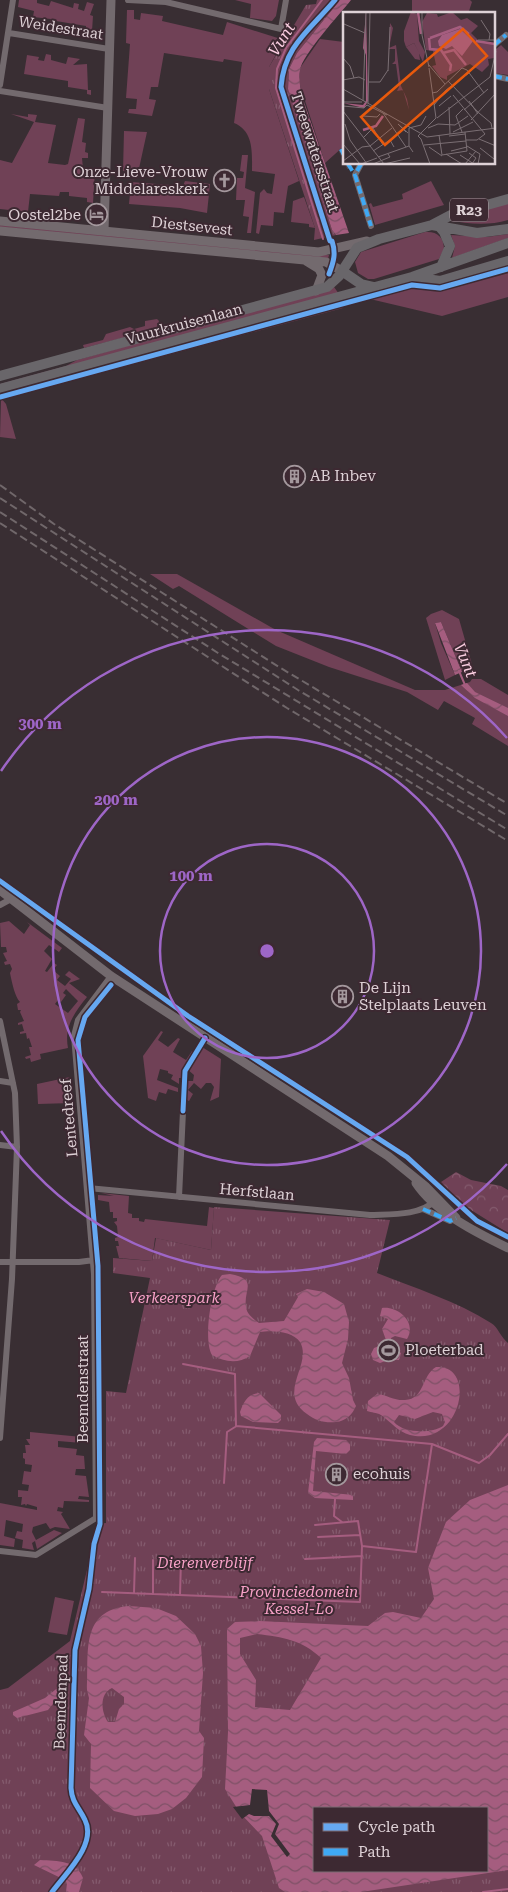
<svg xmlns="http://www.w3.org/2000/svg" width="508" height="1892" font-family="'Roboto Serif',serif">
<defs>
<pattern id="forest-crowns" width="20" height="18" patternUnits="userSpaceOnUse" patternTransform="scale(1.25)"><rect width="20" height="18" fill="#704156"/><path d="M2 6a3 3 0 1 1 6 0M12 15a3 3 0 1 1 6 0" fill="none" stroke="#845b6e"/></pattern>
<pattern id="park-tufts" width="24" height="20" patternUnits="userSpaceOnUse" patternTransform="scale(1.25)"><rect width="24" height="20" fill="#704156"/><path d="M3 7l-1-3M5 7V3M7 7l1-3M15 17l-1-3M17 17v-4M19 17l1-3" fill="none" stroke="#845b6e"/></pattern>
<pattern id="water-waves" width="16" height="10" patternUnits="userSpaceOnUse" patternTransform="scale(1.25)"><rect width="16" height="10" fill="#a55d7f"/><path d="M0 5q4-4 8 0t8 0" fill="none" stroke="#7e5166"/></pattern>
</defs>
<rect width="100%" height="100%" fill="#392e33"/>
<path fill="#704156" fill-rule="evenodd" d="M19,0H37V3L49,6L51,1L73,8L74,3L79,4L78,9L84,11L87,2L94,4L90,15L93,16L92,31L86,30V26L56,21V23L50,22L51,19L33,17L34,11L18,7Z
M235,0H279L276,16L272,21L250,18L251,4Z
M412,0H470L472,2L468,14H412Z
M127,10H134V19L140,20L141,13L163,16L162,21L223,35L227,22L284,40L269,67V89L299,181L288,186L284,213L274,212L273,226L261,225L259,234L256,233L260,193L264,189L267,193L272,194L275,174L252,171C252,153 254,131 234,123L242,62L224,59L223,62L164,53L158,87H151L149,99L156,100L152,116L128,113L129,109H136L137,99L126,98L130,44L126,43Z
M320,39L344,42V146L325,163L299,82L300,68Z
M501,45L508,52V75L494,73V51Z
M46,54L51,55V60L66,64L68,57L80,59L73,65L87,64L88,90H91V95L87,94V90L68,87V81L24,74L27,55L39,57L38,60L44,61Z
M11,114L28,117V114L37,115L35,122L56,125L48,163L65,165L68,164L78,118L85,119L82,142L86,143L85,152L88,153V158H82L83,169L95,170L93,203L87,202V198L69,196V192H60L59,196L30,194L28,212L0,209V160L12,163L34,122Z
M124,131L147,132L138,173L123,171Z
M242,155H248L245,188L255,192L251,233H247L249,217L243,216L245,200H236L237,178H243L244,172L240,171Z
M185,181L210,184L207,213L180,208L129,204L131,182L183,186Z
M431,181L444,205L375,225L369,204L371,203L373,207L403,199L402,194Z
M304,197L315,228L309,227V224L291,222L293,201Z
M508,203V220C488,226 468,224 448,220Z
M0,225L316,255H329L328,259L0,227Z
M425,232C437,231 444,237 444,249L439,259L374,279H368L358,273L355,262L361,252Z
M508,234V238L452,258L455,246L451,235L487,237Z
M508,272V297L442,316L370,299L414,287L438,291Z
M334,287L339,294L0,386V384L66,366L77,360Z
M341,302L340,303L0,396V393Z
M343,306V308L8,398V396Z
M157,319L159,321L157,329L84,348L83,345L103,340L106,334L130,327L134,329L145,326V321Z
M1,398L6,404L16,439L0,437Z
M150,574H177L276,630L415,690H445L470,682L472,679H481L508,695V746L472,724L475,718L444,701L438,710L407,692L329,667L276,646L179,586L173,589Z
M442,610L459,619L473,668L462,672L441,622L435,623L441,643L455,675L445,680L426,618L431,614Z
M9,921L24,934L30,925L27,922L62,948L59,952L49,945L44,951L52,959L45,971L47,972L54,963L57,965L53,970L60,976L57,980L65,986L71,979L65,975L69,971L80,979L69,983L87,997C74,1013 64,1027 68,1048L40,1054L41,1059L31,1062L30,1058L26,1059L25,1057L31,1055L29,1047H32L29,1038L27,1039L26,1033L20,1034V1032L24,1031L22,1024L18,1025V1023L24,1021L20,1012L21,1010H18L17,1004L20,1002C15,997 12,983 10,973L12,969L10,964L5,965L4,962L7,961L3,953L7,952L6,947H1L0,923ZM66,989L78,1001L68,1013L55,1004L58,1000L61,1002L66,995L63,993Z
M161,1031L163,1032L158,1040L168,1047L178,1038L180,1039L173,1052L186,1060L192,1051L194,1053L183,1070V1078H179V1084L171,1079L173,1075L168,1073V1071L160,1069L157,1080L178,1088V1092L168,1089L166,1094L159,1092L156,1101L148,1098L143,1056Z
M202,1047L221,1059L219,1097L210,1101L214,1087L211,1083H206L201,1089L194,1083L188,1090L193,1094L189,1101L185,1099L186,1081H193L194,1075L187,1069Z
M70,1077L71,1084L64,1085V1091H71L72,1103L38,1104L37,1084Z
M101,1193L129,1196L128,1213L132,1214V1218H139V1221L144,1222L145,1219L207,1226L209,1207L214,1208L211,1250L155,1238L152,1261L119,1258L116,1246H119L118,1241H115V1238L118,1237L117,1226L114,1222L117,1221V1218H113V1212H110L109,1202L98,1200V1195L114,1196Z
M30,1432L82,1437V1443L58,1441V1447L77,1449L76,1455L84,1456L85,1469H76L75,1475L86,1476L89,1497L79,1496L78,1499L89,1500V1502L64,1501L63,1508L58,1507L57,1511L63,1512L61,1514L70,1529L55,1527L50,1529L46,1523L33,1527L32,1532L36,1540L54,1530L62,1533L37,1549L35,1541L32,1543L34,1550L22,1548L23,1540L15,1538L17,1531L22,1532L23,1524L6,1520L4,1536L15,1539L14,1547L0,1545V1503L37,1510V1507L27,1504L26,1506L25,1504L21,1505L22,1497H18V1490L28,1491L29,1485L22,1484L24,1471L31,1472L32,1465L25,1464V1459L23,1458V1453H26L25,1445H30L26,1439H30Z
M55,1597L74,1601L67,1635L48,1632Z"/>
<path fill="url(#forest-crowns)" d="M456,1172L471,1180L501,1186L508,1190V1233L463,1205L441,1182Z"/>
<path fill="url(#park-tufts)" fill-rule="evenodd" d="M317,0H340L297,53L289,69L288,88L332,230L336,235L314,240L315,228L269,89V67L306,5L316,4Z
M214,1207L390,1220L377,1273C414,1288 457,1301 491,1323C498,1327 501,1338 508,1343V1892H0V1690L8,1688L70,1641L98,1524L106,1523V1391L126,1393L150,1278L113,1273V1258L152,1261L156,1238L211,1250ZM314,1808H487V1871H314Z"/>
<path fill="url(#water-waves)" fill-rule="evenodd" d="M340,0H351C340,14 302,55 300,70C298,81 301,91 304,102L349,233L336,235L332,230L288,89L289,69L297,53Z
M441,622L462,672L455,675L435,623Z
M467,683L475,692L508,708V716L475,698L461,685Z
M230,1274C259,1279 243,1290 246,1307C247,1315 254,1319 259,1323L284,1321L298,1297L296,1294L307,1289L324,1292L344,1304L349,1322L348,1339L342,1363L349,1378L353,1400L356,1406C352,1415 346,1421 336,1422C325,1423 316,1421 307,1414C276,1392 313,1365 300,1342C293,1331 271,1330 260,1332L250,1356C238,1364 224,1362 212,1355C203,1341 211,1287 222,1275Z
M382,1308C399,1306 417,1323 407,1339L395,1336L391,1338L393,1348L401,1353L399,1360H388L380,1363L373,1360L371,1354L374,1348L384,1344L386,1340L382,1329L388,1319L380,1316Z
M436,1367C478,1364 461,1448 410,1435C398,1432 391,1422 381,1415C376,1412 372,1413 367,1411L368,1401L377,1394C387,1395 395,1401 405,1400C425,1399 421,1376 436,1367ZM433,1412L442,1414L445,1422L443,1426C431,1434 403,1433 394,1422L399,1415L415,1419Z
M259,1393L281,1415V1420L278,1423L253,1422L241,1416L240,1412C244,1401 248,1394 259,1393Z
M317,1438L346,1440L350,1444V1450L346,1454L316,1451L313,1491L353,1495V1500L315,1498L308,1493L314,1442Z
M508,1485V1870L361,1892H285L279,1888L262,1836L240,1813L225,1789L228,1732L227,1629L235,1622L259,1621L368,1626L385,1613L393,1612L421,1618L434,1599L428,1568L446,1522L470,1500ZM257,1634C283,1637 302,1640 321,1658L290,1710L255,1707L256,1680L240,1654V1638ZM314,1808H487V1871H314Z
M129,1606L156,1608L176,1616L195,1634L201,1646L203,1673L199,1731L204,1738L202,1777L186,1798L172,1809L158,1814L135,1816L114,1811L90,1788L91,1744L84,1735L89,1698L87,1690C89,1652 80,1610 129,1606ZM112,1688L124,1697V1704L119,1709L115,1722H108C101,1712 99,1694 112,1688Z
M65,1682L68,1685L48,1710L17,1718L13,1715V1712L45,1698Z
M40,1860C58,1861 76,1860 83,1878L79,1892H66L67,1883L65,1880L34,1865Z"/>
<path fill="#392e33" d="M252,1789L267,1790L269,1811L279,1824L275,1834L290,1854L287,1857L271,1836L276,1824L269,1816H254L249,1814L242,1819L233,1807L250,1805Z"/>
<g fill="none" stroke-linecap="round" stroke-linejoin="round">
<path stroke="#a55d7f" stroke-width="2" d="M322,0L286,48L277,69L276,88L323,239
M459,671L465,685
M183,1364L235,1374L236,1426L432,1444L479,1463L490,1455L508,1434
M224,1483L227,1432L235,1427
M335,1499L334,1516L342,1522
M315,1525L358,1521L362,1546
M318,1537L360,1535
M305,1559L362,1556
M102,1592L360,1602L362,1546L416,1552L432,1444
M134,1593L135,1558
M153,1594V1560
M180,1595L181,1560
M483,1892L508,1889"/>
<path stroke="#52464b" stroke-width="6" stroke-dasharray="6 3" stroke-linecap="butt" d="M341,149L344,155
M348,164L350,168"/>
<path stroke="#736a6e" stroke-width="6" d="M128,0L166,2L281,29L286,0
M9,33L109,49
M494,45L506,35
M494,76L508,79
M0,85L13,0
M0,91L108,108
M361,164L355,175L371,226
M0,905L11,899
M0,1021L15,1093L17,1147L12,1279L0,1438
M0,1081L13,1083
M0,1145L17,1147
M88,1188L370,1215C391,1214 419,1216 435,1201
M179,1197L183,1111
M423,1209L450,1221L456,1218
M0,1262H79L94,1260
M0,1551L36,1555L96,1518L94,1274L74,1036L78,1020L111,976"/>
<path stroke="#736a6e" stroke-width="9" d="M0,221L319,252L367,241
M0,231L326,262L342,271
M104,231L111,0
M306,261L319,269L322,275L316,291
M0,890L111,976L388,1156L425,1186L456,1218
M416,1183C435,1212 477,1233 508,1248"/>
<path stroke="#69666a" stroke-width="10" d="M432,225L451,215L508,199
M439,226L444,232L450,246L441,267
M342,271L361,284L374,287
M413,277L440,281L508,261
M0,376L327,287L339,276L357,248L379,239L432,225L477,233L508,229
M0,389L412,277L508,243"/>
<path stroke="#70676a" stroke-width="2" stroke-dasharray="8 4" stroke-linecap="butt" d="M0,485L54,524L279,667L508,804
M0,498L298,690L508,816
M0,512L218,653L508,830
M0,523L287,708L508,841"/>
<path stroke="#3fa9f5" stroke-width="4" stroke-dasharray="8 4" stroke-linecap="butt" d="M494,45L506,35
M494,76L508,79
M341,149L344,155
M348,164L355,175
M361,164L355,175L371,226
M423,1209L450,1221L456,1218"/>
<defs>
<path id="cycleway" d="M329,274C334,261 336,253 332,241H330L281,87C284,46 310,30 335,0
M0,397L412,285L440,288L508,269
M0,881L188,1016L407,1157L477,1221L508,1237
M183,1111L185,1071L205,1038
M52,1892C66,1873 97,1844 85,1820C79,1807 72,1803 71,1788L75,1650L89,1589L94,1544L100,1524L98,1266L78,1040L85,1017L111,985"/>
</defs>
<use href="#cycleway" stroke="#3d2932" stroke-width="8"/>
<use href="#cycleway" stroke="#66a8f1" stroke-width="5"/>
</g>
<g fill="none" stroke="#9e66c7" stroke-width="2.5">
<circle cx="267" cy="951" r="107"/>
<circle cx="267" cy="951" r="214"/>
<path d="M507 1164A321 321 0 0 1 1 1131M1 771A321 321 0 0 1 507 738"/>
</g>
<defs>
<symbol id="church-ring" viewBox="-11 -11 22 22"><circle r="9.5" fill="#3d2932" stroke="#a4989d" stroke-width="1.5"/><path d="M-1.2-6h2.4v3.5h3.3v2.4h-3.3V6h-2.4V-.1h-3.3v-2.4h3.3Z" fill="#a4989d"/></symbol>
<symbol id="hotel-ring" viewBox="-11 -11 22 22"><circle r="9.5" fill="#3d2932" stroke="#a4989d" stroke-width="1.5"/><path d="M-6-4.5h1.5V1H6V5H4.5V3h-9V5H-6ZM-4 0a1.8 1.8 0 1 1 3.6 0ZM.5 0V-2.5h3Q6-2.5 6 0Z" fill="#a4989d"/></symbol>
<symbol id="building-ring" viewBox="-11 -11 22 22"><circle r="9.5" fill="#3d2932" stroke="#a4989d" stroke-width="1.5"/><path d="M-4-6H4V6H1V3H-1V6H-4ZM-2.5-4.3h1.7v1.8h-1.7ZM.8-4.3h1.7v1.8H.8ZM-2.5-1h1.7V.8h-1.7ZM.8-1h1.7V.8H.8Z" fill="#a4989d"/></symbol>
<symbol id="stadium-ring" viewBox="-11 -11 22 22"><circle r="9.5" fill="#3d2932" stroke="#a4989d" stroke-width="1.5"/><path d="M0-5a6.5 5 0 1 0 0 10a6.5 5 0 1 0 0-10ZM-3.5-1.8h7v3.6h-7Z" fill="#a4989d"/></symbol>
</defs>
<g fill-rule="evenodd">
<use href="#church-ring" x="212" y="168" width="25" height="25"/>
<use href="#hotel-ring" x="84" y="202" width="25" height="25"/>
<use href="#building-ring" x="282" y="464" width="25" height="25"/>
<use href="#building-ring" x="330" y="984" width="25" height="25"/>
<use href="#stadium-ring" x="376" y="1338" width="25" height="25"/>
<use href="#building-ring" x="324" y="1462" width="25" height="25"/>
</g>
<g text-anchor="middle" stroke-width="4" stroke-linejoin="round" paint-order="stroke">
<rect fill="#3d2932" stroke="#ae9fa5" stroke-width="1" x="450" y="198.5" width="38" height="23" rx="4"/>
<g font-size="14" font-weight="bold" fill="#ded1d6">
<text x="469" y="215">R23</text>
</g>
<g font-size="15" fill="#ded1d6" stroke="#3d2932">
<text transform="translate(61 28) rotate(9)" y="5">Weidestraat</text>
<text transform="translate(315 152) rotate(72)" y="5">Tweewatersstraat</text>
<text transform="translate(192 226) rotate(6)" y="5">Diestsevest</text>
<text transform="translate(184 324) rotate(-15)" y="5">Vuurkruisenlaan</text>
<text transform="translate(69 1118) rotate(-95)" y="5">Lentedreef</text>
<text transform="translate(257 1192) rotate(5)" y="5">Herfstlaan</text>
<text transform="translate(83 1389) rotate(-90)" y="5">Beemdenstraat</text>
<text transform="translate(61 1702) rotate(-88)" y="5">Beemdenpad</text>
</g>
<g font-size="15" fill="#ded1d6" stroke="#3d2932" text-anchor="start">
<text x="208" y="177" text-anchor="end">Onze-Lieve-Vrouw<tspan x="208" dy="17">Middelareskerk</tspan></text>
<text x="81" y="220" text-anchor="end">Oostel2be</text>
<text x="310" y="481">AB Inbev</text>
<text x="359" y="993">De Lijn<tspan x="359" dy="17">Stelplaats Leuven</tspan></text>
<text x="405" y="1355">Ploeterbad</text>
<text x="353" y="1479">ecohuis</text>
</g>
<g font-size="15" font-style="italic" fill="#f7a1c7" stroke="#3d2932">
<text x="174" y="1303">Verkeerspark</text>
<text x="205" y="1568">Dierenverblijf</text>
<text x="299" y="1597">Provinciedomein<tspan x="299" dy="17">Kessel-Lo</tspan></text>
</g>
<g font-size="16" font-style="italic" fill="#fccfe2" stroke="#3d2932">
<text transform="translate(281 39) rotate(-58)" y="6">Vunt</text>
<text transform="translate(466 660) rotate(67)" y="6">Vunt</text>
</g>
</g>
<g transform="translate(343 12)">
<rect width="152" height="152" fill="#392e33"/>
<path d="M68,0L74,2L76,29L82,40L80,50L71,31L63,35L61,29V19ZM47,11L50,16L46,36L53,33L58,74L64,87L66,98L60,78L54,79L56,75L53,52H49L52,49V37H46L45,57Z" fill="#704156"/>
<path d="M71,31L76,40L77,48L72,47L63,35Z" fill="#704156"/>
<path d="M109,0L118,8L124,6L135,14L128,21L136,29L152,32L151,46L145,47L146,53L139,60L127,52L104,64V68L97,65L89,54L93,53L90,39L83,38L79,10L84,1L94,2L95,5Z" fill="#704156"/>
<path d="M23,0L25,89L21,96L0,91L20,93L23,89V43L20,36ZM117,17L130,29L119,44L109,34L103,37L96,34L95,29L99,23Z" fill="#a55d7f"/>
<path fill="none" stroke="#a55d7f" stroke-width="2.5" d="M75,0L78,22M86,26L87,37L98,38L108,53L107,59M87,26L117,15L126,22M133,29L152,32M100,41L111,38L123,53M20,118L33,114L40,104"/>
<path fill="none" stroke="#7b6f74" stroke-width="1" d="M79,1V23L86,55M138,8L147,22L146,28M1,12L22,21M135,28H153M0,46L7,54L11,66M86,53L102,72M86,56L93,106M45,59L47,15M0,68L16,65L22,68M105,69L136,101M26,70H37L45,58M0,77L84,125L153,116M89,81L94,80L119,56L124,58L141,81M110,83L142,122L134,128H123M20,89L23,0M126,89L135,102M0,90H19M25,91L27,0M24,93L44,103M91,93L103,78L126,61M0,94L21,96L24,93M96,94L108,84M106,95L107,122M121,98L145,77M0,99L41,152M40,101L63,135M136,101L148,111L149,116M20,104L34,105L37,102M94,106L147,65L153,39M128,108L153,81M2,112L7,128L24,152M85,116L95,112L112,113L125,104M63,120L55,112L65,121M110,120L130,110M119,120L113,104L120,97M96,123L99,143M106,124L122,122M21,125L30,116L40,133M78,127L75,124L93,106M78,127L87,152M136,127L153,134M0,132L17,152M81,133L123,129M27,134L49,116M66,134V116L78,113L83,104M124,134L137,142L135,152M86,135L99,144M137,136L151,147M30,139L47,128L51,135M108,139L124,135M126,141L133,146L129,152M103,142L119,152M99,143L124,139L122,120M117,143L131,152M35,145L66,134L70,140M0,149L19,135L27,134M18,152L34,146M30,152L47,145L45,142M41,152L67,146M122,152L133,139"/>
<path fill="#e8590c" fill-opacity="0.15" stroke="#e8590c" stroke-width="2.5" d="M120,17L144,44L42,133L18,105Z"/>
<rect width="152" height="152" fill="none" stroke="#ded1d6" stroke-width="2.5"/>
</g>
<circle cx="267" cy="951" r="8" fill="#9e66c7" stroke="#3d2932" stroke-width="2.5"/>
<g font-size="15" text-anchor="middle" font-weight="bold" fill="#9e66c7" stroke="#3d2932" stroke-width="4" stroke-linejoin="round" paint-order="stroke">
<text x="40" y="729">300 m</text>
<text x="116" y="805">200 m</text>
<text x="191" y="881">100 m</text>
</g>
<rect x="313" y="1807" width="175" height="65" fill="#3d2932" stroke="#7d6c74"/>
<rect x="323" y="1823" width="25" height="8" fill="#66a8f1" stroke="#7d6c74"/>
<text x="358" y="1832" font-size="15" fill="#ded1d6">Cycle path</text>
<rect x="323" y="1848" width="25" height="8" fill="#3fa9f5" stroke="#7d6c74"/>
<text x="358" y="1857" font-size="15" fill="#ded1d6">Path</text>
</svg>
